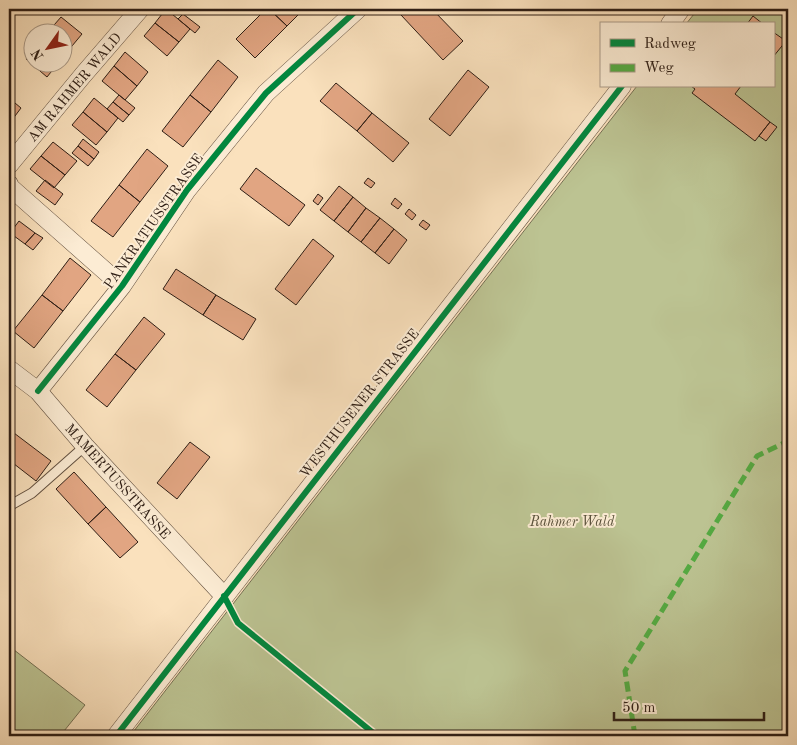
<svg xmlns="http://www.w3.org/2000/svg" width="797" height="745" font-family="'Old Standard TT',serif">
<rect width="100%" height="100%" fill="#fae1bd"/>
<filter id="stains"><feTurbulence type="fractalNoise" baseFrequency=".004" numOctaves="4"/><feColorMatrix values="0 0 0 0 .2 0 0 0 0 .09 0 0 0 0 .02 0 0 0 .5 -.17"/></filter>
<radialGradient id="worn" r=".72"><stop offset=".6" stop-color="#630" stop-opacity="0"/><stop offset="1" stop-color="#630" stop-opacity=".3"/></radialGradient>
<path fill="#bcc392" stroke="#757054" d="M698,9H788V736H130L637,86H773V24H686Z
M9,646L85,705L60,736H9Z"/>
<path fill="#e1a582" stroke="#2e1e15" d="M166,9L190,29L179,42L155,23Z
M266,9H269L287,26L255,58L236,39Z
M269,9H304L287,26Z
M408,9H432L463,41L443,60L401,15Z
M183,14L200,27L195,33L178,19Z
M753,16L763,24H747Z
M61,17L82,34L62,58V32H48Z
M155,23L179,42L167,56L144,36Z
M773,32L786,41L773,57Z
M32,52V62H59L47,77L26,59Z
M125,52L148,72L137,86L114,66Z
M218,60L238,77L211,112L190,95Z
M114,66L137,86L125,100L102,81Z
M468,70L489,87L450,136L429,119Z
M336,83L372,113L357,131L320,101Z
M691,86H741L735,94L770,122L755,141L692,93L695,89Z
M119,95L135,108L129,115L113,102Z
M190,95L211,112L183,147L162,131Z
M9,98L21,108L9,124Z
M94,98L118,118L107,132L83,112Z
M113,102L129,115L123,122L107,109Z
M83,112L107,132L96,145L72,125Z
M372,113L409,143L393,162L357,131Z
M770,122L777,127L766,141L759,136Z
M83,139L99,152L94,159L78,146Z
M53,142L77,161L65,175L41,156Z
M78,146L94,159L88,166L72,153Z
M147,149L168,166L140,202L119,185Z
M41,156L65,175L54,188L30,169Z
M256,168L305,205L289,226L240,189Z
M368,178L375,183L371,188L364,183Z
M45,180L63,194L55,205L36,191Z
M119,185L140,202L113,237L91,221Z
M339,186L353,197L334,221L320,210Z
M318,194L323,198L318,205L313,201Z
M353,197L366,208L348,232L334,221Z
M395,198L402,204L398,209L391,204Z
M366,208L380,218L361,242L348,232Z
M409,209L416,215L412,220L405,214Z
M380,218L394,229L375,253L361,242Z
M423,220L430,225L426,230L419,225Z
M19,221L35,233L25,244L10,233Z
M394,229L407,240L389,264L375,253Z
M35,233L43,238L33,250L25,244Z
M313,239L334,256L296,305L275,289Z
M70,258L91,275L63,311L42,295Z
M176,269L216,295L203,315L163,289Z
M42,295L63,311L34,348L13,331Z
M216,295L256,319L243,340L203,315Z
M144,317L165,334L136,370L115,354Z
M115,354L136,370L107,407L86,390Z
M14,433L51,461L36,481L9,460V440Z
M190,442L210,457L177,499L157,483Z
M74,472L106,507L88,524L56,489Z
M106,507L138,542L120,558L88,524Z"/>
<g fill="none" stroke-linecap="round" stroke-linejoin="round">
<defs>
<path id="service" d="M9,506L32,493L85,446"/>
<path id="minor" d="M670,24L681,9
M9,165L83,75L140,9
M9,184L10,187L122,286
M9,369L38,391L85,446L224,596
M38,391L122,286L187,190L266,93L358,9
M116,736L622,86"/>
</defs>
<use href="#service" stroke="#614f3f" stroke-width="11"/>
<use href="#minor" stroke="#614f3f" stroke-width="19"/>
<use href="#service" stroke="#fcecd4" stroke-width="9"/>
<use href="#minor" stroke="#fcecd4" stroke-width="18"/>
<path stroke="#54aa42" stroke-width="5" stroke-dasharray="10 5" stroke-linecap="butt" d="M635,736L625,671L757,456L788,441"/>
<defs>
<path id="cycleway" d="M38,391L122,286L187,190L266,93L358,9
M224,596L238,623L377,736
M116,736L622,86"/>
</defs>
<use href="#cycleway" stroke="#fcecd4" stroke-width="9"/>
<use href="#cycleway" stroke="#00873e" stroke-width="6"/>
</g>
<g text-anchor="middle" stroke-width="4" stroke-linejoin="round" paint-order="stroke">
<g font-size="14" fill="#2e1e15" stroke="#fcecd4">
<text transform="translate(74 87) rotate(-50)" y="5">AM RAHMER WALD</text>
<text transform="translate(153 221) rotate(-55)" y="5">PANKRATIUSSTRASSE</text>
<text transform="translate(359 403) rotate(-52)" y="5">WESTHUSENER STRASSE</text>
<text transform="translate(118 481) rotate(48)" y="5">MAMERTUSSTRASSE</text>
</g>
<g font-size="14" font-style="italic" fill="#59503a" stroke="#fcecd4">
<text x="572" y="526">Rahmer Wald</text>
</g>
</g>
<rect width="797" height="745" fill="none" stroke="#fae1bd" stroke-width="30"/>
<rect x="10" y="10" width="777" height="725" fill="none" stroke="#2e1e15" stroke-width="2.5"/>
<rect x="15" y="15" width="767" height="715" fill="none" stroke="#2e1e15"/>
<rect x="600" y="22" width="175" height="65" fill="#fcecd4" stroke="#aa9a88"/>
<rect x="610" y="39" width="25" height="8" fill="#00873e" stroke="#aa9a88"/>
<text x="644" y="48" font-size="15" fill="#2e1e15">Radweg</text>
<rect x="610" y="64" width="25" height="8" fill="#54aa42" stroke="#aa9a88"/>
<text x="644" y="72" font-size="15" fill="#2e1e15">Weg</text>
<g transform="translate(48 48) rotate(237)"><circle r="24" fill="#fcecd4" stroke="#aa9a88"/>
<path d="M0-4L9 19L0 12L-9 19Z" fill="#8f2418"/>
<text y="-8" font-size="14" font-weight="bold" text-anchor="middle" fill="#2e1e15">N</text>
</g>
<path d="M614 712v8h150v-8" fill="none" stroke="#2e1e15" stroke-width="2.5"/>
<text x="622" y="712" font-size="15" fill="#2e1e15" stroke="#fcecd4" stroke-width="4" paint-order="stroke">50 m</text>
<rect width="100%" height="100%" filter="url(#stains)"/>
<rect width="100%" height="100%" fill="url(#worn)"/>
</svg>
